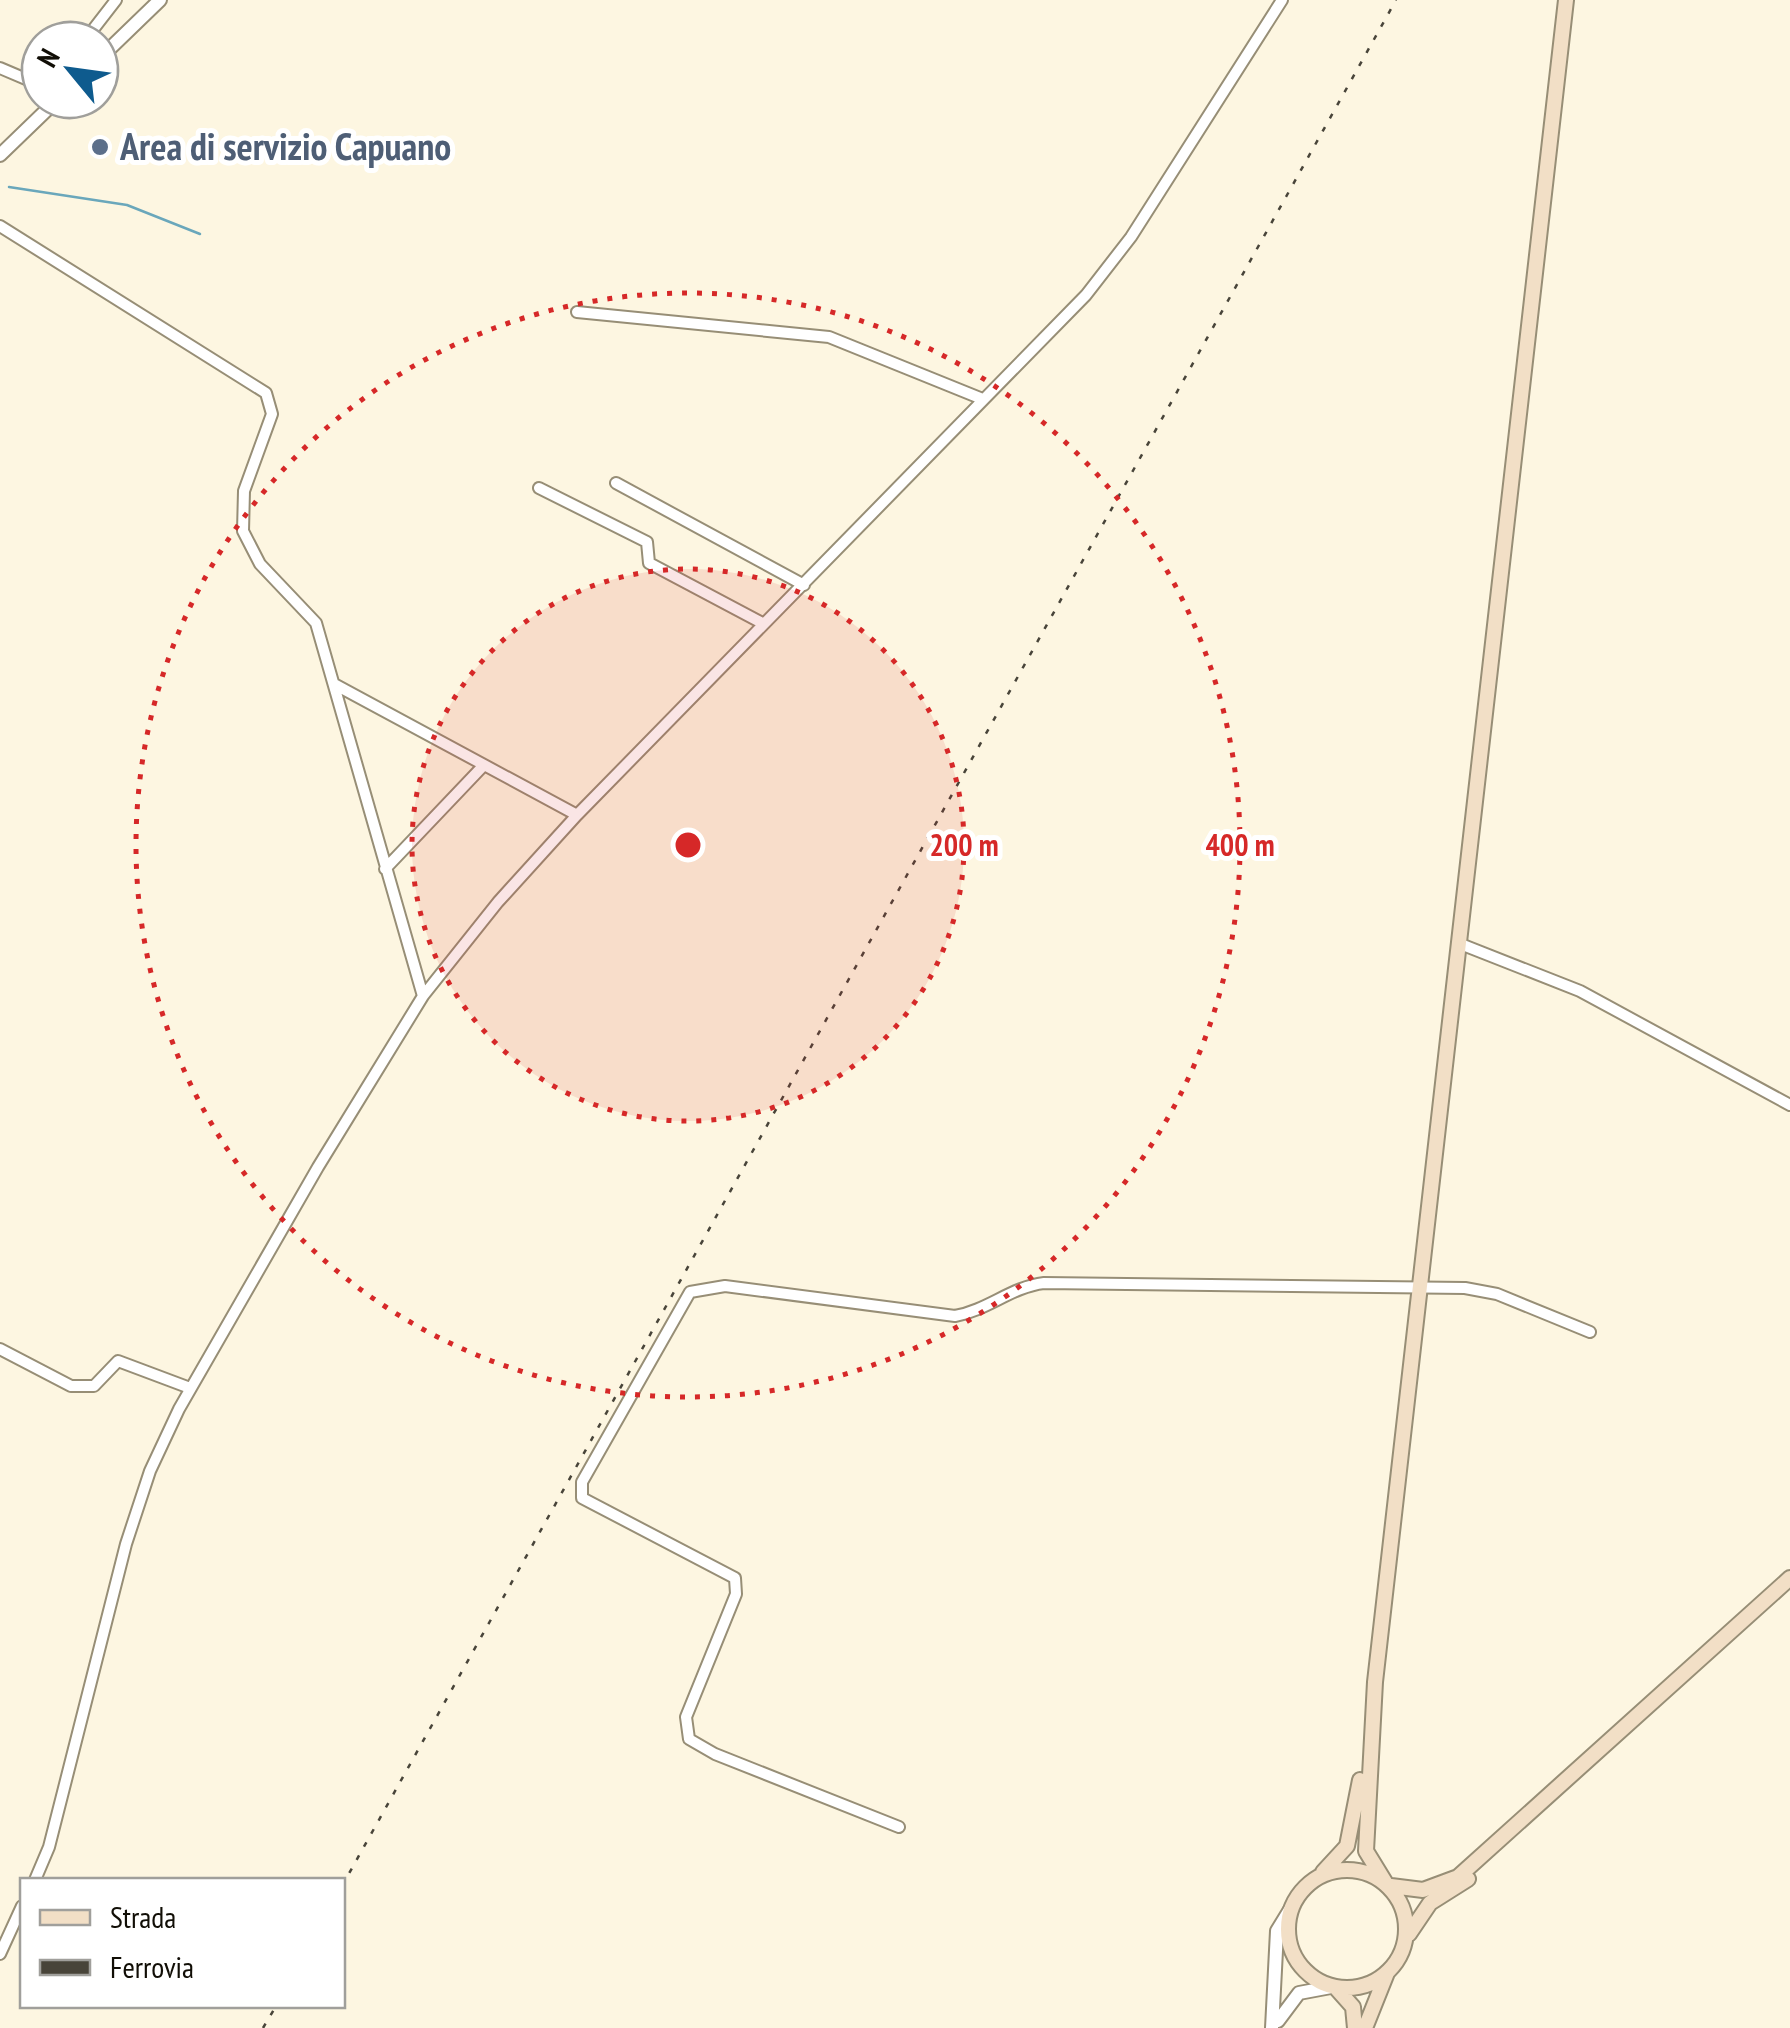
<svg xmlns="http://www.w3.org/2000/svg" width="1790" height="2028" font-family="'PT Sans Narrow',sans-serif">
<rect width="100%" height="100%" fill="#fdf6e1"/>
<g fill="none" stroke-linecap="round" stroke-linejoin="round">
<path stroke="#6aa7bb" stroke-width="2.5" d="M9,187L127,205L200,234"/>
<defs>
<path id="minor" d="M85,40L116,0
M0,68L40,85
M0,226L266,393L272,414L244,491L243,531L260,564L316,623L423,996
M577,312L829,337L980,398
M616,483L804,585
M539,488L647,542L649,563L764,624
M334,684L577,815
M385,869L484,765
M1458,943L1580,991L1790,1105
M0,1349L71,1386H94L118,1361L190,1388
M899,1827L715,1754L689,1739L686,1717L736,1594L735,1578L582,1498V1482L690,1292L725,1286L955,1316C988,1310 1011,1287 1044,1283L1465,1288L1497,1294L1590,1332
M35,1880L49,1847L126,1544L150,1471L179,1409L318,1167L423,996L498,902L577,815L1086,295L1131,237L1282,0
M0,1954L22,1906"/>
<path id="tertiary" d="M100,58L160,0
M0,155L57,100
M1278,2021L1299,1993L1331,1987
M1272,2028L1277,1931L1296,1900"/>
<path id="secondary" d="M1288 1929a59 59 0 1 1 118 0a59 59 0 1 1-118 0Z
M1323,1872L1347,1846L1360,1780
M1385,1882L1366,1851L1375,1682L1566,0
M1391,1886L1423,1890L1458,1877L1790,1578
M1409,1934L1430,1903L1468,1879
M1337,1989L1353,2007L1355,2028
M1365,2028L1387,1973"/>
</defs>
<use href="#minor" stroke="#978e76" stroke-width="14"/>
<use href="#tertiary" stroke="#978e76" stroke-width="16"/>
<use href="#secondary" stroke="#978e76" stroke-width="18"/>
<use href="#minor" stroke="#fff" stroke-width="10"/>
<use href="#tertiary" stroke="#fff" stroke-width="12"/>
<use href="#secondary" stroke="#f2dfc6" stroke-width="14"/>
<path stroke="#484439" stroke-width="2.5" stroke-dasharray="5 10" stroke-linecap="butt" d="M342,1886L1396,0
M263,2028L276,2006"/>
</g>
<circle cx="688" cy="845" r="276" fill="#d62828" fill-opacity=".12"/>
<g fill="none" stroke="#d62828" stroke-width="5" stroke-dasharray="5 10">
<circle cx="688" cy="845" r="276"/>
<circle cx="688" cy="845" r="552"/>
</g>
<circle fill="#5c6f8a" stroke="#fff" stroke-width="4" cx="100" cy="147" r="10"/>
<g text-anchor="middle" stroke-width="10" stroke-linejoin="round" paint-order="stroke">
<g font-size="38" font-weight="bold" fill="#4e5e75" stroke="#fff" text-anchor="start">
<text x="120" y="160">Area di servizio Capuano</text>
</g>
</g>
<circle cx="688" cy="845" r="15" fill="#d62828" stroke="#fff" stroke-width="5"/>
<g font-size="30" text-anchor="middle" font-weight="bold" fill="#d62828" stroke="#fff" stroke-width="10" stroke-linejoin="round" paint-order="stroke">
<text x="964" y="856">200 m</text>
<text x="1240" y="856">400 m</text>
</g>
<rect x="20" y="1878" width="325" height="130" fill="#ffffff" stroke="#a09f9b" stroke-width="2.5"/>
<rect x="40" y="1910" width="50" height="15" fill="#f2dfc6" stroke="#a09f9b" stroke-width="2.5"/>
<text x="110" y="1928" font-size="30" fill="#110e06">Strada</text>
<rect x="40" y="1960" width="50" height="15" fill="#484439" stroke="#a09f9b" stroke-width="2.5"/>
<text x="110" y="1978" font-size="30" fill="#110e06">Ferrovia</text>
<g transform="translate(70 70) rotate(299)"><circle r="48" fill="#ffffff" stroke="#a09f9b" stroke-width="2.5"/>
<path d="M0-8L18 38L0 25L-18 38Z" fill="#0e5b8e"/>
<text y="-15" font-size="28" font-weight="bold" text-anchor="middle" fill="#110e06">N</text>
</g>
</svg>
